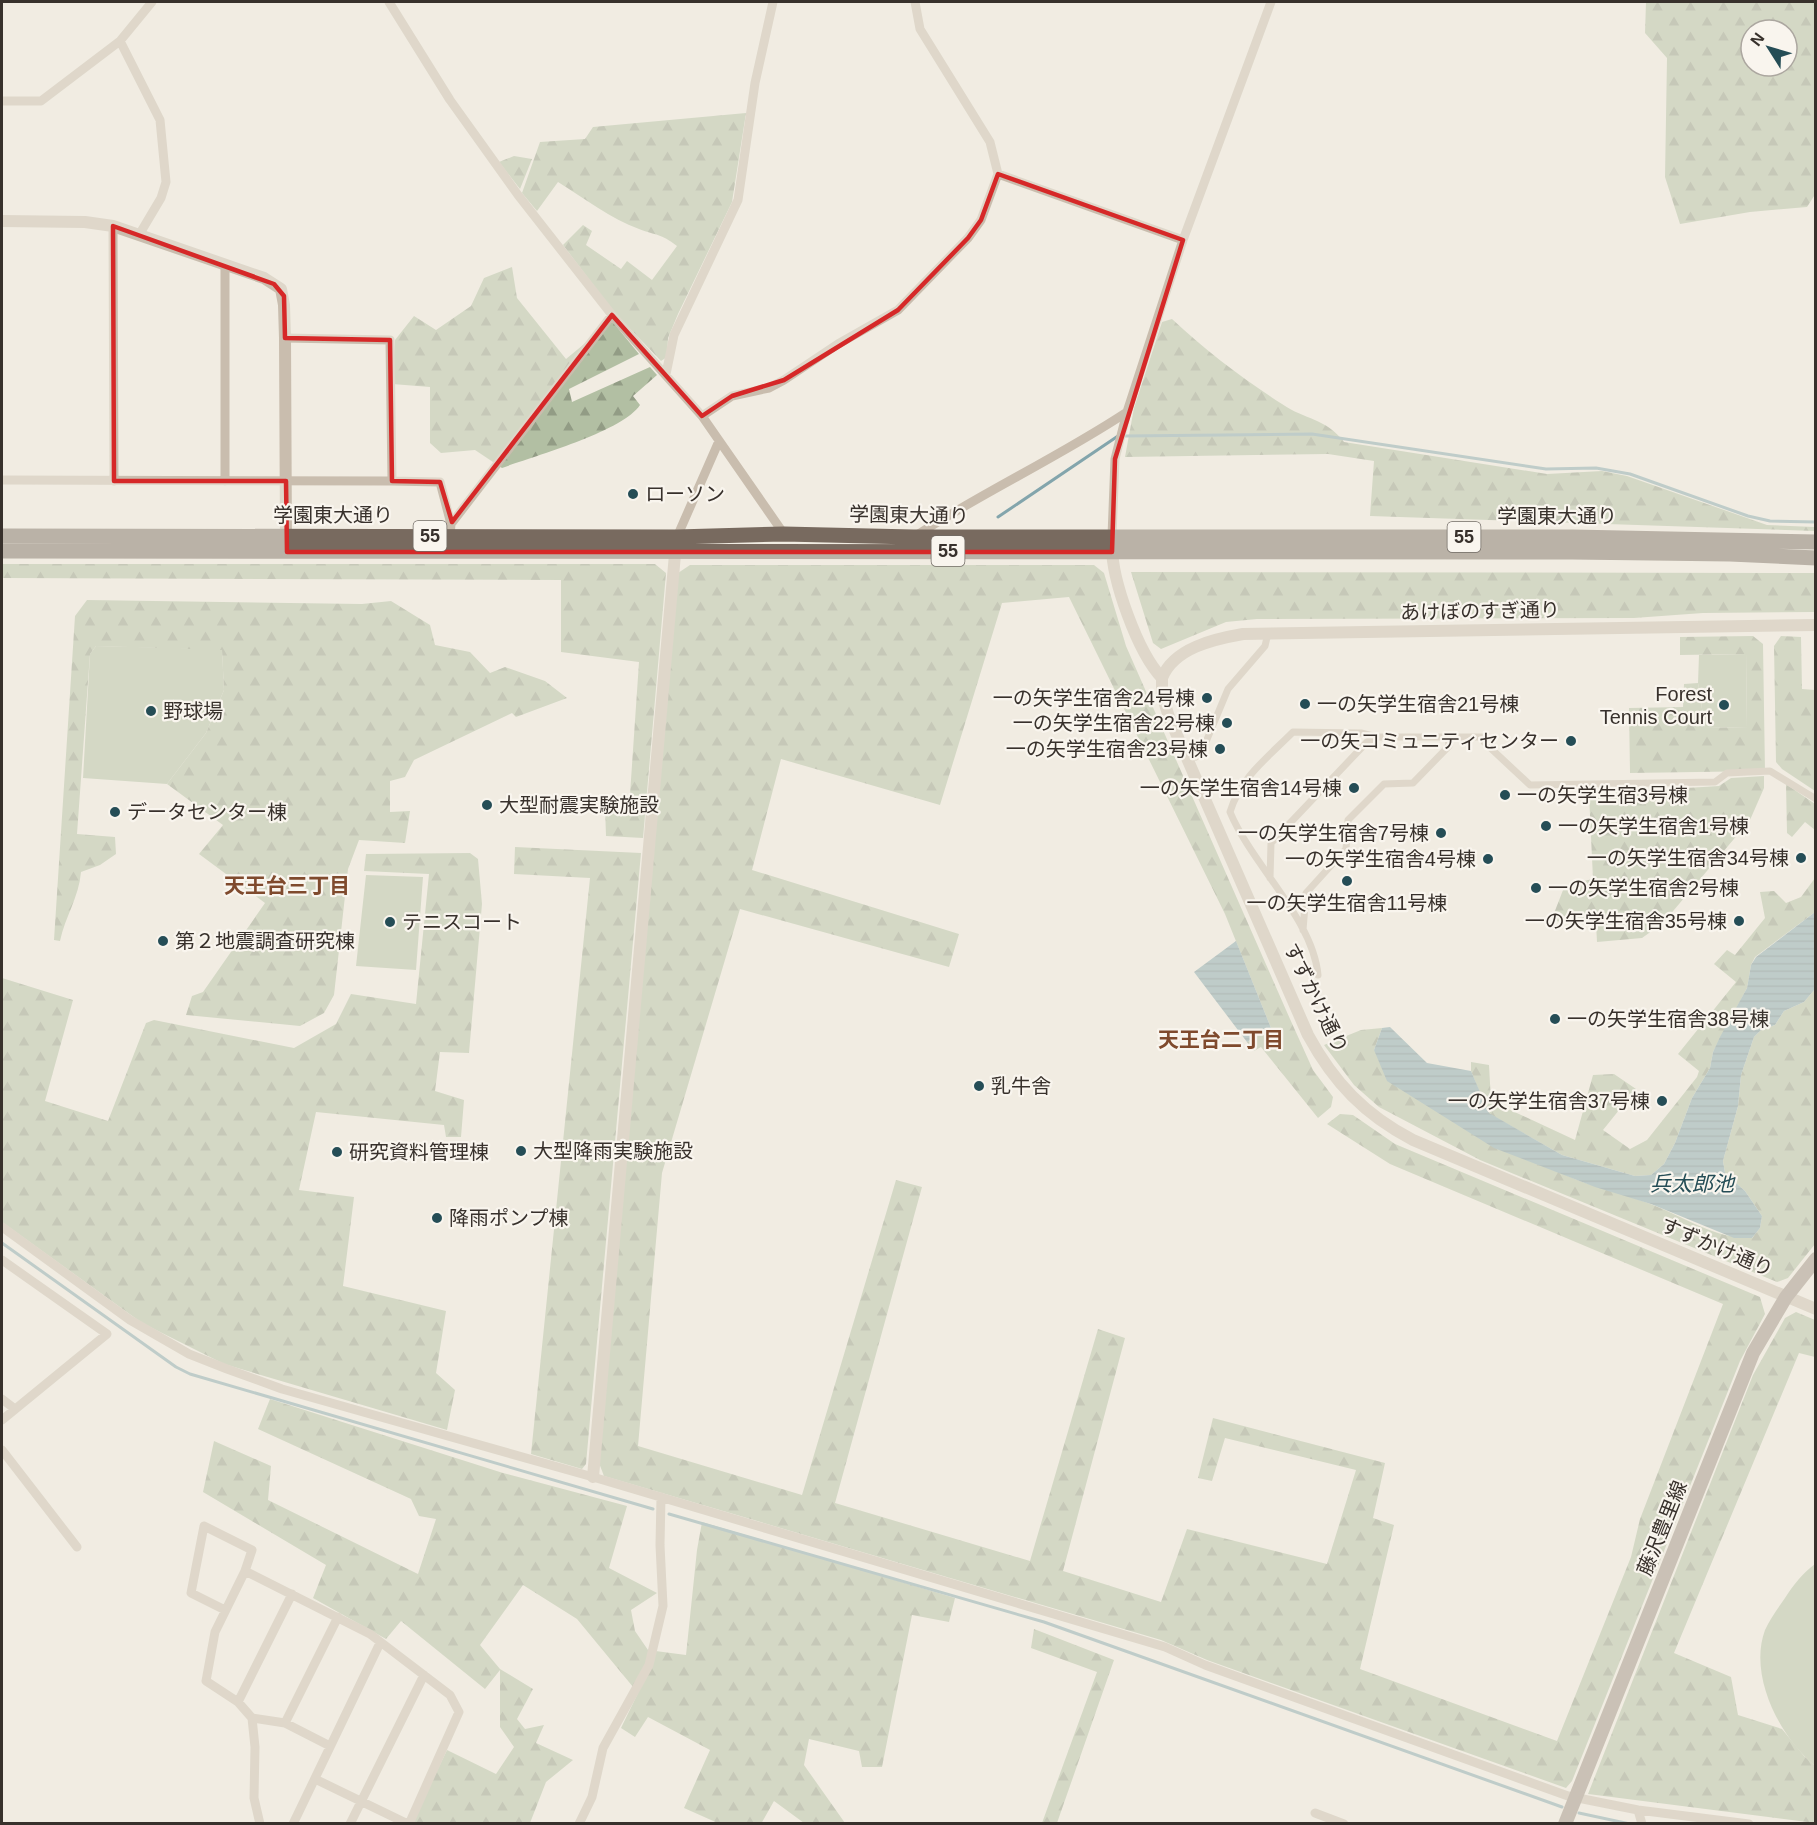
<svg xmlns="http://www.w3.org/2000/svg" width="1817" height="1825" font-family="Helvetica,'Noto Sans JP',sans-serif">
<defs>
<pattern id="forest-firs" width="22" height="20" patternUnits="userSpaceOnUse" patternTransform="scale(1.5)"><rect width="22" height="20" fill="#b2bfa3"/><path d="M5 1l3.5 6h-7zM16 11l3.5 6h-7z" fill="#929c85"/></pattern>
<pattern id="water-rules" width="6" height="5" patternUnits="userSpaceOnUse" patternTransform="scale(1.5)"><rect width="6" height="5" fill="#83a5ac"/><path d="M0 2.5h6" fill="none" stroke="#6c878c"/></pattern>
</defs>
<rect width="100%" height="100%" fill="#f1ece2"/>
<path fill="#b2bfa3" d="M96,646L222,649L224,690L206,733L167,784L83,778L90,654Z
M1746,654L1747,727L1705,728L1698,683L1699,655Z
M366,875L423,877L416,970L356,966Z
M1815,1564V1766C1780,1737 1748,1676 1765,1630C1770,1619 1778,1608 1785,1598C1793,1585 1803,1573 1815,1564Z"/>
<path fill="url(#forest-firs)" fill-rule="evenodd" d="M1646,2H1815L1816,193L1807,207L1750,212L1680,224L1665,177L1667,58L1645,33ZM1751,30H1787V66H1751Z
M746,113L732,202L678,314L668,338L667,357L661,361L613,311L563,245L583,225L592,231L586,245L621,269L627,261L652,280L677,246C660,233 657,236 639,229C611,219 584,198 558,182L537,211L522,193L540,142L585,139L593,127Z
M514,156L532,159L520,189L499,162Z
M512,267L517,298L566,359L612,321L639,354L569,389L572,402L650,367L657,375L633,396L640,405C622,432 534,456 502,468L475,450L441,453L430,443V387L392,384L395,340L414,316L436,330L471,306L484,278Z
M1172,319C1206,351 1243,379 1282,404C1305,420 1326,418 1344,442L1547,474L1602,471L1627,476L1767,525L1815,527V531L1370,516L1374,461L1328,454L1125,457L1134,408L1162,322Z
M2,564H655L666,573L643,838L606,836L605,807L629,809L639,662L561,652V580L2,578Z
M690,565H1094L1104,573L1126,646L1290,1019L1313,1070L1333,1097L1331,1107L1318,1118L1261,1047L1254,1051L1247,1042L1271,1028L1225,914L1069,597L1002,603L940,805L781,759L752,870L959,934L949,967L740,909L662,1173L638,1446L802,1495L896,1180L922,1187L835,1503L1030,1561L1098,1329L1125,1338L1063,1571L1161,1602L1187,1529L1327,1564L1356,1470L1225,1438L1212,1481L1198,1478L1213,1418L1385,1463L1373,1518L1394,1525L1360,1669L1557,1741L1631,1557L1640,1519L1723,1304L1390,1164L1327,1124L1340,1114L1353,1115L1395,1144L1760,1297L1765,1314L1740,1361L1572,1781L1566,1788L1207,1660L1161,1640L604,1476L599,1463L678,573Z
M1131,572L1815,573V612L1703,613L1634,618L1257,619L1226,622L1161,649L1153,643Z
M87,600L362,604L391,601L430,625L435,645L470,652L490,673L505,667L545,681L567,698L516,717L512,713L414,760L405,777L390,781V812L410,811L405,843L359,840L348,869L334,995L324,1013L300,1026L186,1015L192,996L203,992L265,903L199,854L223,825L167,784L206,733L224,690L222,650L96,646L90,654L77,834L115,837L116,854L100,865L81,872C79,897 65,917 60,941L54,940L75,616Z
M1753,636L1763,644L1765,771L1630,773L1629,708L1683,707L1684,684L1698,683L1705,728L1747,727L1746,654L1680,655V637Z
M1781,636L1801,637L1802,689L1815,690V791L1782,769L1776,762L1774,646Z
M1764,776V788L1750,820L1663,923L1642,938L1597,942L1596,923L1551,921L1565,885L1593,879L1589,794L1719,786L1731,778Z
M1786,784L1815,804V830L1805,822L1792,837L1787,833Z
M515,847L641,853L586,1464L582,1469L531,1454L590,878L514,874Z
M470,853L478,859L482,904L469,1053L440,1052L435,1091L464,1100L461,1137H446L444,1125L316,1112L299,1190L354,1197L343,1286L446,1311L436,1373L455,1390L447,1430L224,1364L142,1323L2,1222V978L73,1000L45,1101L108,1121L146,1023L154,1020L294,1048L336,1024L351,994L416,1004L429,874L364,871L366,854Z
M1815,878V912L1755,957L1751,965L1747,988L1713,1052L1710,1068L1692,1098L1675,1143L1664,1164L1651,1175L1635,1176L1562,1155L1488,1113L1471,1071V1062L1489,1065L1491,1101L1575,1140L1593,1075L1614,1074L1636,1089L1603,1130L1630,1149L1647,1140L1697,1077L1699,1071L1678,1054L1736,982L1714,964L1727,950L1735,955L1765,918L1760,892L1774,891L1786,903L1801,897Z
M1815,989V1244L1788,1278L1777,1282L1480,1160L1379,1107L1354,1085L1324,1045L1361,1030L1382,1028L1374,1050C1433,1089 1489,1132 1550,1167C1582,1186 1619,1191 1653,1205C1686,1218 1716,1239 1752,1238L1760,1228L1762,1216L1745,1191L1725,1173L1723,1161L1738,1106L1741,1075L1754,1037L1761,1030L1775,1025L1784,1011L1804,1002Z
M1796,1312L1815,1320V1357L1799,1353L1674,1653L1731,1677L1738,1715L1782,1729L1804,1756L1815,1766V1823L1588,1794L1753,1375L1785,1318Z
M270,1399L503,1473L627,1506L609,1568L657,1593L631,1610L635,1631L648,1650L686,1655L697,1550L702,1522L955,1598L949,1622L912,1615L882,1767H862L859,1751L809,1739L804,1765L845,1823H804L774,1801L761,1824H720L684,1808L710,1750L648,1717L635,1737L621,1728L638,1693L577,1619L523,1585L480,1645L500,1669L533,1689L517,1719L525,1729L544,1725L536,1743L573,1760L546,1782L530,1823H412L447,1750L496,1774L514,1747L500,1727V1670L485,1689L401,1621L386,1639L313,1598L326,1565L203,1492L214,1441L271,1466L268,1500L418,1574L436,1519L419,1516L411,1499L258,1429Z
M1034,1629L1114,1660L1057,1823H1042L1097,1672L1031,1648Z"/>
<path fill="url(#water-rules)" d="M1815,912V989L1804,1002L1784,1011L1775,1025L1761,1030L1754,1037L1741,1075L1738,1106L1723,1161L1725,1173L1745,1191L1762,1216L1760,1228L1752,1238H1734L1651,1204L1595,1187L1494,1148L1387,1081L1374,1050L1382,1028L1390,1027L1427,1063L1471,1071L1489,1113L1562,1155L1635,1176L1651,1175L1664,1164L1675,1143L1692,1098L1710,1068L1713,1052L1720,1037L1747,988L1751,965L1756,957Z
M1236,941L1271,1028L1247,1042L1194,972Z"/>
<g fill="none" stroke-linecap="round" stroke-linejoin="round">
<path stroke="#83a5ac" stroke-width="3" d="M1124,436L1312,434L1546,469L1596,468L1630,474L1748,516L1770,521L1816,522
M998,517L1118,436
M2,1243L176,1367L190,1374L653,1509
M669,1514L1044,1622L1562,1807
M1579,1813L1630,1824"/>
<path stroke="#c9bdae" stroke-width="7" d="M1196,757L1203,749L1228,689L1265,646L1268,633
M1270,878L1271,843L1367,742L1377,737
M1303,930L1306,893L1346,849L1348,820L1384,784L1413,783L1449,746L1448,736
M1318,975C1313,919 1252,865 1230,812C1240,778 1268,757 1293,732L1361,733L1377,737H1484V742L1530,785L1715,782L1727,773L1770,771L1816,799"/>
<path stroke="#c9bdae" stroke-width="9" d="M389,2L450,100L518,195L612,315L702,416L784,534
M120,41L160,120L166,182L161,198L139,235
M2,101H41L120,41L152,2
M998,174L1183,240
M113,226L114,481
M666,374L674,335L738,200L755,83L773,2
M702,416L732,396L769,388L784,380L838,344L898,310L968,238L981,220L998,174L990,142L920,29L915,2
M2,480L392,481L390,340L285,338
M225,481V265
M392,481L440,482L451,524
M917,535C985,491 1059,457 1127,412
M450,536L451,524L612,315
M1112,536L1115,459L1127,412L1183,240L1271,2
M677,537L719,441
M2,1227L130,1320L189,1354L227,1369L282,1389L593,1477L1165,1647L1205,1665L1568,1796L1638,1810L1749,1824
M2,1260L107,1334L2,1420
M2,1399L15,1409
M2,1450L77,1547
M245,1571L370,1634L450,1695L459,1712L409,1824
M225,1610L191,1593L204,1526L252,1550L245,1571L215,1632L206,1681L238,1702L252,1718L255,1747L254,1798L260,1824
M238,1702L292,1594
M252,1718L285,1723L330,1746
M285,1723L338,1617
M315,1779L408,1824
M1638,1810L1642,1824
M1315,1813L1344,1824
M293,1824L380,1643
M350,1824L424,1675
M579,1824L592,1797L603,1748L649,1665L663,1606L660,1545L661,1497"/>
<path stroke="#c9bdae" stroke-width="12" d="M2,221L85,222L113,226L264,278L281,289L284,305L285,338L286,545
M1112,544C1111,579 1138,653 1162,678V695L1169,717L1308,1035C1334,1083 1365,1115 1413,1140L1816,1309
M1162,678C1174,648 1214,639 1243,634L1816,625
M593,1477L676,543"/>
<path stroke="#9c8d80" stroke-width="14" d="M1565,1824L1753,1353L1786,1297L1816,1259"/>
<path stroke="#786a5f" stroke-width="15" d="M2,536L677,537L784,534L913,537H1573L1816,542
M2,551L1572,552L1730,554L1816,558"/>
</g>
<path d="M0 0H1817V1825H0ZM998,174L1183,240L1115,459L1112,552H287L286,481H114L113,226L274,284L284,296L285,338L390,340L392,481L440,482L452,522L612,315L702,416L732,396L784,380L898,310L968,238L981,220Z" fill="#f1ece2" fill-opacity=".55" fill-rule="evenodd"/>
<path fill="none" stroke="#d62828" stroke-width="4.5" stroke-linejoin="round" d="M998,174L1183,240L1115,459L1112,552H287L286,481H114L113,226L274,284L284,296L285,338L390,340L392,481L440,482L452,522L612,315L702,416L732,396L784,380L898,310L968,238L981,220Z"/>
<g fill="#254d56" stroke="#f9f5ee" stroke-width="2">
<circle cx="633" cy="494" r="6"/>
<circle cx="1207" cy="698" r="6"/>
<circle cx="1305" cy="704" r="6"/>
<circle cx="1724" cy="705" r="6"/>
<circle cx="151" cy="711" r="6"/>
<circle cx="1227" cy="723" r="6"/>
<circle cx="1571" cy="741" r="6"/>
<circle cx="1220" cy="749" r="6"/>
<circle cx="1354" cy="788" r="6"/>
<circle cx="1505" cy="795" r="6"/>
<circle cx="487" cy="805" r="6"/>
<circle cx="115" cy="812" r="6"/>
<circle cx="1546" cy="826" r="6"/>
<circle cx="1441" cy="833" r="6"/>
<circle cx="1801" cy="858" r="6"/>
<circle cx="1488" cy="859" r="6"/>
<circle cx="1347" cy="881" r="6"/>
<circle cx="1536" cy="888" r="6"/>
<circle cx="1739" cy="921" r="6"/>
<circle cx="390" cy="922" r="6"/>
<circle cx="163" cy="941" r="6"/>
<circle cx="1555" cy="1019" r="6"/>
<circle cx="979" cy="1086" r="6"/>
<circle cx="1662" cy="1101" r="6"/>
<circle cx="521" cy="1151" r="6"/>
<circle cx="337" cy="1152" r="6"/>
<circle cx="437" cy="1218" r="6"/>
</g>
<g text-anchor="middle" stroke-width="4.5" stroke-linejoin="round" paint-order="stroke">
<g fill="#f9f5ee" stroke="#726c66" stroke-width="1.5">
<rect x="413.5" y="521" width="33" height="30" rx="4.5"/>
<rect x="1447.5" y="522" width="33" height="30" rx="4.5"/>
<rect x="931.5" y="536" width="33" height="30" rx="4.5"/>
</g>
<g font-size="18" font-weight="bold" fill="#38312c">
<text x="430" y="542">55</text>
<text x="1464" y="543">55</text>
<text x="948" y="557">55</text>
</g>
<g font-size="20" fill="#38312c" stroke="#f9f5ee" text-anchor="start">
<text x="645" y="501">ローソン</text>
<text x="1712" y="701" text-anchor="end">Forest<tspan x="1712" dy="23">Tennis Court</tspan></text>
<text x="1195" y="705" text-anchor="end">一の矢学生宿舎24号棟</text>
<text x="1317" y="711">一の矢学生宿舎21号棟</text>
<text x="163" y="718">野球場</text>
<text x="1215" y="730" text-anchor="end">一の矢学生宿舎22号棟</text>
<text x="1559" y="748" text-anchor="end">一の矢コミュニティセンター</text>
<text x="1208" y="756" text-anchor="end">一の矢学生宿舎23号棟</text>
<text x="1342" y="795" text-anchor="end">一の矢学生宿舎14号棟</text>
<text x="1517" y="802">一の矢学生宿3号棟</text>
<text x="499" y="812">大型耐震実験施設</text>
<text x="127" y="819">データセンター棟</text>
<text x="1558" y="833">一の矢学生宿舎1号棟</text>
<text x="1429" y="840" text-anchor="end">一の矢学生宿舎7号棟</text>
<text x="1789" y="865" text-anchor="end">一の矢学生宿舎34号棟</text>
<text x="1476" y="866" text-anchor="end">一の矢学生宿舎4号棟</text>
<text x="1548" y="895">一の矢学生宿舎2号棟</text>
<text x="1347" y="910" text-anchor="middle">一の矢学生宿舎11号棟</text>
<text x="1727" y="928" text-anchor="end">一の矢学生宿舎35号棟</text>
<text x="402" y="929">テニスコート</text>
<text x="175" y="948">第２地震調査研究棟</text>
<text x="1567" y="1026">一の矢学生宿舎38号棟</text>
<text x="991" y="1093">乳牛舎</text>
<text x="1650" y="1108" text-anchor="end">一の矢学生宿舎37号棟</text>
<text x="533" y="1158">大型降雨実験施設</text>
<text x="349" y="1159">研究資料管理棟</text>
<text x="449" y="1225">降雨ポンプ棟</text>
</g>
<g font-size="20" fill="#38312c" stroke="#f9f5ee">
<text x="333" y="522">学園東大通り</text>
<text transform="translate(909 515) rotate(1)" y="7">学園東大通り</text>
<text x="1557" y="523">学園東大通り</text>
<text transform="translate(1480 611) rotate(-1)" y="7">あけぼのすぎ通り</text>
<text transform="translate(1316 998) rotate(64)" y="7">すずかけ通り</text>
<text transform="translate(1717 1247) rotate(23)" y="7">すずかけ通り</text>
<text transform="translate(1662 1528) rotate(-68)" y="7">藤沢豊里線</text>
</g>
<g font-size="21" font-weight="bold" fill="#7f4a2d" stroke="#f9f5ee">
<text x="287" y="893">天王台三丁目</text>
<text x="1221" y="1047">天王台二丁目</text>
</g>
<g font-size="21" font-style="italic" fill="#254d56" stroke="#f9f5ee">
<text x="1692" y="1191">兵太郎池</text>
</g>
</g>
<rect width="1817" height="1825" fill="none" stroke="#38312c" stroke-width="6"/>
<g transform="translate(1769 48) rotate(307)"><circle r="28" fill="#f9f5ee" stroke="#aca7a0" stroke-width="1.5"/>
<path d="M0-4.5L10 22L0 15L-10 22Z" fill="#254d56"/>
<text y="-9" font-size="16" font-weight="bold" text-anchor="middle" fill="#38312c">N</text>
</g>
</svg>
